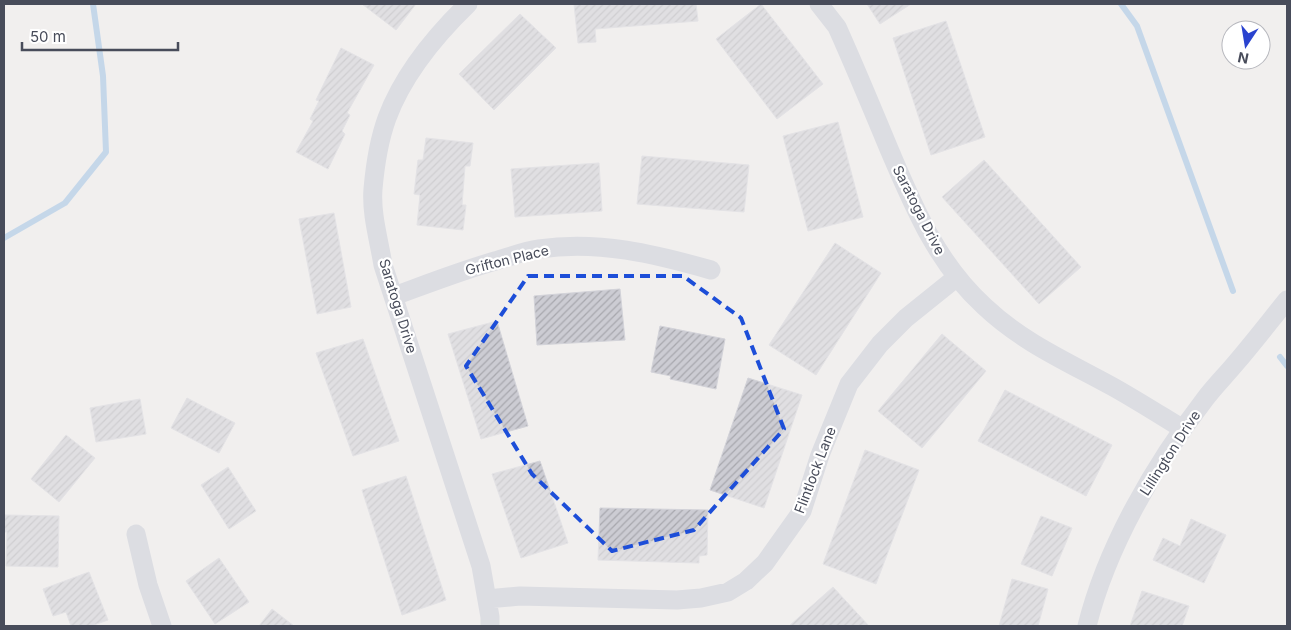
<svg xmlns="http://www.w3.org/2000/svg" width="1291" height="630" font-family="Inter,sans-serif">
<defs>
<pattern id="building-hatch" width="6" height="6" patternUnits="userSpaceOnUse" patternTransform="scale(1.25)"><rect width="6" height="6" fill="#ccccd3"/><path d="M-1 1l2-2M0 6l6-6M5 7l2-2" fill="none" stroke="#a8a8ae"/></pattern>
</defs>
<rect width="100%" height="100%" fill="#f1efee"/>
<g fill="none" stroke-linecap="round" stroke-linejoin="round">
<path stroke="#91bbe3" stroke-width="6" d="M1121,4L1137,26L1233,291
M4,238L65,203L106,152L103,76L93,4
M1280,357L1287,366"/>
</g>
<path fill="url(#building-hatch)" stroke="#d3d3d9" d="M362,4H416L396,30Z
M574,4H696L698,21L595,29L596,42L578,43Z
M761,4L823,84L777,119L716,39Z
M867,4H911L880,24Z
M520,14L556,48L494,110L459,74Z
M946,21L985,137L931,155L893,38Z
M341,48L374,65L347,113L350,115L342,131L345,134L328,169L296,152L313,121L310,119L319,101L316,100Z
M838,122L863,217L808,231L783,136Z
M426,138L473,143L470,166H465L462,205H466L463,230L417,225L420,195L414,194L418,160H423Z
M642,156L749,165L744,212L637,204Z
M984,160L1081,267L1039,304L942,197Z
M599,163L602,211L515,217L511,169Z
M334,213L351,307L317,314L299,219Z
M835,243L881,273L816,375L769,345Z
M620,289L625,340L537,345L534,296Z
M497,321L528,426L481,439L448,334Z
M660,326L725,339L716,389L670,379L671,376L651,372Z
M942,334L986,371L922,448L878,411Z
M363,339L399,441L353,456L316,353Z
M748,378L802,395L764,508L710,490Z
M1005,390L1112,445L1086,496L978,441Z
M187,398L235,423L219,453L171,428Z
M140,399L146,434L96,442L90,408Z
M66,435L95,458L59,502L31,479Z
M865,450L919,470L876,584L823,564Z
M540,461L568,543L521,558L492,474Z
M228,467L256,511L229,529L201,485Z
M406,476L446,600L402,615L362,490Z
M600,508L708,510L707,555L699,556V563L598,560Z
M4,515L59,516L58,567L6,566L7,532H4Z
M1041,516L1072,528L1052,576L1021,564Z
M1191,519L1226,535L1204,583L1153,560L1163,538L1180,546Z
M219,558L249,602L215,624L186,581Z
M89,572L108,620L91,626H71L66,612L53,616L43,589Z
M1012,579L1048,589L1038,626H999Z
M833,587L869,626H789Z
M1142,591L1189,606L1182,626H1130Z
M272,609L294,626H259Z"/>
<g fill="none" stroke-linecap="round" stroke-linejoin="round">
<path stroke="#c3c7d2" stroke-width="19" d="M468,4C435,36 403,75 387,118C379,140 375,166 373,189C371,214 379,240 383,265L481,566L490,617V626
M819,4L837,27C855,67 872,108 889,149C914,207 936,262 984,306C1023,343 1068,362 1115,388C1138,401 1160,415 1183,429
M394,296C427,284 460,271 495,261C509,257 524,251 539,249C598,240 655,254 711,270
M136,534L148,585L162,626
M487,599L520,596L677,600L701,598L728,592L746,581L765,563L802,511L820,455L849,384L880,344L906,318L957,277
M1087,626C1107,546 1155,464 1205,399C1214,387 1225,376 1235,364C1253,343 1270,321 1287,300"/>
</g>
<path d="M0 0H1291V630H0ZM528,276H683L741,318L784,429L694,530L612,551L532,474L466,366Z" fill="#f1efee" fill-opacity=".55" fill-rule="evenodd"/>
<path fill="none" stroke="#1d4ed8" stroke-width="4" stroke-dasharray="10 6" stroke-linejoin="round" d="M528,276H683L741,318L784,429L694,530L612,551L532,474L466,366Z"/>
<g text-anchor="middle" stroke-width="4.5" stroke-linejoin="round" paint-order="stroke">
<g font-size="14" fill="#484c5a" stroke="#fff">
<text transform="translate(919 210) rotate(63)" y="5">Saratoga Drive</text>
<text transform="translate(507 260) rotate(-14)" y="5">Grifton Place</text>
<text transform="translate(398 306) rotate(73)" y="5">Saratoga Drive</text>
<text transform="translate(1170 453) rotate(-57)" y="5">Lillington Drive</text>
<text transform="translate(815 470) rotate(-69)" y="5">Flintlock Lane</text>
</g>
</g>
<rect width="1291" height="630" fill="none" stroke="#484c5a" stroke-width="10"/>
<g transform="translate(1246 45) rotate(192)"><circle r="24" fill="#ffffff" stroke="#b6b7bd"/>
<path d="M0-4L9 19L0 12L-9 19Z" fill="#2a43cf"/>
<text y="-8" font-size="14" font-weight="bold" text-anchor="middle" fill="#484c5a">N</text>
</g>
<path d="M22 42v8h156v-8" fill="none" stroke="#484c5a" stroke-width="2.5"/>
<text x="30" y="42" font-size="15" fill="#484c5a" stroke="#ffffff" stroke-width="4" paint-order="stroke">50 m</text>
</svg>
